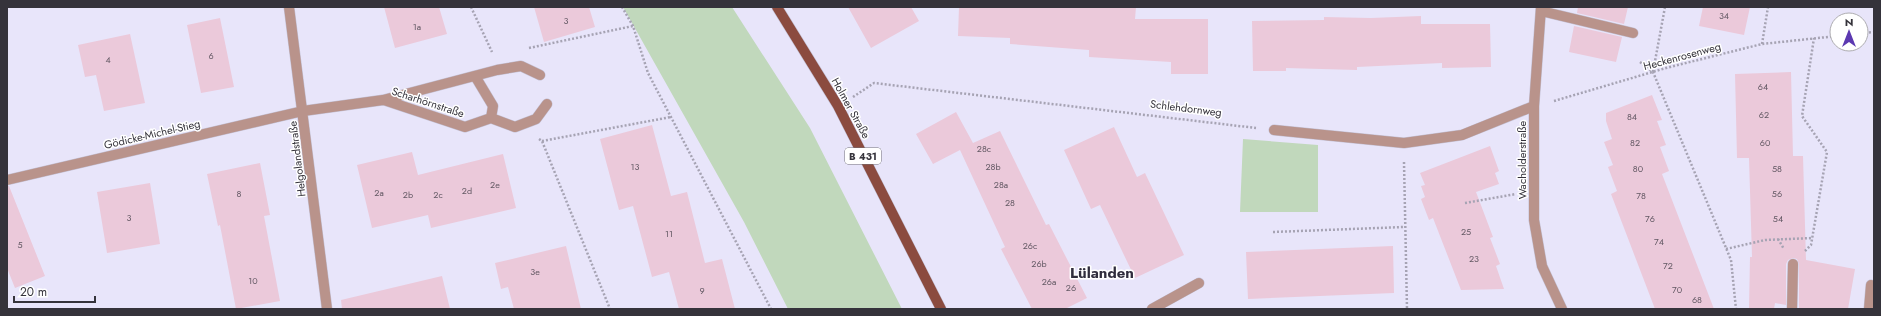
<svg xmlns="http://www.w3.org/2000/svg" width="1881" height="316" font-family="Jost,sans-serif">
<rect width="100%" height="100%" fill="#e8e5fa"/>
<path fill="#c1d8bc" d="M623,7H732L810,128L902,309H788L744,222Z
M1243,139L1318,145V212H1240Z"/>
<path fill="#ebc9da" d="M384,7H439L447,34L395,48Z
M534,7H589L595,27L544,42Z
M848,7H911L919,21L871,48Z
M959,7H1136L1135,19H1208V74H1171V62L1089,57V50L1010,44V38L958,36Z
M1578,7H1628L1624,24L1577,13Z
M1703,7H1750L1744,35L1699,26Z
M1421,16V24H1490L1491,67L1442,68V63L1357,67V70L1286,68V71H1253L1252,21L1324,20V17L1371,18Z
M220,18L234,87L201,93L187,25Z
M1574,26L1622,37L1616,62L1569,52Z
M130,34L145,103L104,111L96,75L85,77L78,45Z
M1791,72L1793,156H1803L1806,260L1855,269L1848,309L1799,308V264L1797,259L1793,258L1788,260L1786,264V305L1775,303L1774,309H1749L1750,257H1752L1749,158H1737L1735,74Z
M1652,95L1662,120L1657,121L1666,145L1660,147L1669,171L1662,174L1714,309H1655L1611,194L1617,191L1608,167L1613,165L1604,142L1612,139L1606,121V113Z
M956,112L973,143L1000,131L1046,225L1049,224L1087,298L1065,309H1032L1001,249L1005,247L960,150L933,164L916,134Z
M652,125L671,196L687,192L705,263L722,259L735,309H679L669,272L652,277L633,206L619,210L600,139Z
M1114,127L1137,177L1145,173L1184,255L1135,278L1100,205L1091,209L1064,150Z
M1490,146L1499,171L1495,173L1499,184L1476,192L1493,237L1490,238L1500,264L1496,266L1504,289L1461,290L1433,218L1429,220L1421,199L1425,197L1421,186L1425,185L1420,173Z
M412,152L418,175L503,154L516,208L431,228L428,215L372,228L357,165Z
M260,163L270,215L264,216L280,301L236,309L220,225L218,226L207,174Z
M150,183L160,244L107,253L97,192Z
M7,186H9L45,276L15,288L7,268Z
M566,246L581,309H514L508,287L501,289L495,263Z
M1393,246L1394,293L1248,299L1246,252Z
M442,276L450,309H342L341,300Z"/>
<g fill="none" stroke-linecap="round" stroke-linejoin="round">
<defs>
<path id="minor" d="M289,7L327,309
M1541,7L1534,106V220L1542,266L1562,309
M1541,11L1633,33
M384,100L465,127L491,118L493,106L475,76
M491,118L515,127L536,119L547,104
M1274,130L1404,143L1462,135L1534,106
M7,180L303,111L383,100L497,70L521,66L540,75
M1152,309L1199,283
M1792,309L1793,264
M1869,309L1871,285"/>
<path id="major" d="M777,7L838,106L941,309"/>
</defs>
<use href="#minor" stroke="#c4c1d4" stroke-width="11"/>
<use href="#major" stroke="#c4c1d4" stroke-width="11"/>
<path stroke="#a6a3b3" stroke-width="2.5" stroke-dasharray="2 2" stroke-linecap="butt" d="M471,7L492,52
M622,7L633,26L648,73L771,309
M1861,33L1874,32
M1762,44L1768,7
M529,48L633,26
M1640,62L1653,72L1731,260L1736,309
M1653,72L1665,7
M853,97L874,83L1256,128
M1554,101L1666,68L1762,44L1837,36
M539,139L542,141L610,309
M542,141L671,117
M1404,162L1407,309
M1465,203L1516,194
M1273,232L1404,227
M1778,239L1784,249
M1726,249L1765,240L1813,238
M1805,251L1811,245L1827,152L1802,116L1814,38"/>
<use href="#minor" stroke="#b9938b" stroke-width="10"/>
<use href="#major" stroke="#8b4b3f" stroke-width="10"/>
</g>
<g text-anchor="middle" stroke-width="3" stroke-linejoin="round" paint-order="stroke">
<g font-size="9" fill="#625863">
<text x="1724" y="19">34</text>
<text x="566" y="24">3</text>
<text x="417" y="30">1a</text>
<text x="211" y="59">6</text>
<text x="108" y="63">4</text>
<text x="1763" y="90">64</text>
<text x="1764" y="118">62</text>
<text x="1632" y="120">84</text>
<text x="1635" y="146">82</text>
<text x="1765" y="146">60</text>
<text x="984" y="152">28c</text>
<text x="635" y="170">13</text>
<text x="993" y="170">28b</text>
<text x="1638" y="172">80</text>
<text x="1777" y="172">58</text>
<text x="495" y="188">2e</text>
<text x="1001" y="188">28a</text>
<text x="467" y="194">2d</text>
<text x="379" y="196">2a</text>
<text x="239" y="197">8</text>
<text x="1777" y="197">56</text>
<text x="408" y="198">2b</text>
<text x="438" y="198">2c</text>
<text x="1641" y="199">78</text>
<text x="1010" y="206">28</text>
<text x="129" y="221">3</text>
<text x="1650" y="222">76</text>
<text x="1778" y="222">54</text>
<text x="1466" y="235">25</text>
<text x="669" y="237">11</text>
<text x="1659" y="245">74</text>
<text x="20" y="248">5</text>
<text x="1030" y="249">26c</text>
<text x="1474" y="262">23</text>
<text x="1039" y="267">26b</text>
<text x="1668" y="269">72</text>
<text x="535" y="275">3e</text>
<text x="253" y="284">10</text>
<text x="1049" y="285">26a</text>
<text x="1071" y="291">26</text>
<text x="1677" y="293">70</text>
<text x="702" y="294">9</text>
<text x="1697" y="303">68</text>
</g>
<rect fill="#fff" stroke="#727076" stroke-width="1" x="845" y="148" width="36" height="16" rx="3"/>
<g font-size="10" font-weight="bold" fill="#35333b">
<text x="863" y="160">B 431</text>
</g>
<g font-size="11" fill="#35333b" stroke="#fff">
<text transform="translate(1682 56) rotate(-15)" y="4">Heckenrosenweg</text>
<text transform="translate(428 102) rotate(18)" y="4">Scharhörnstraße</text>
<text transform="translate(851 108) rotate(61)" y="4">Holmer Straße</text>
<text transform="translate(1186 108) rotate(7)" y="4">Schlehdornweg</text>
<text transform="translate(152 134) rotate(-13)" y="4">Gödicke-Michel-Stieg</text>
<text transform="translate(297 159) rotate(-97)" y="4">Helgolandstraße</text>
<text transform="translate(1522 160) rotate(-90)" y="4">Wacholderstraße</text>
</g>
<g font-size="15" font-weight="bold" fill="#302d3d" stroke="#fff">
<text x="1102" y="278">Lülanden</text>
</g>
</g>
<rect width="1881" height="316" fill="none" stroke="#35333b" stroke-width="16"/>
<g transform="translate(1849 32)"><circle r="19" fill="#ffffff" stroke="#aeadb1"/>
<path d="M0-3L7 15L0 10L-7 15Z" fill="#5c39b1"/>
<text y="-6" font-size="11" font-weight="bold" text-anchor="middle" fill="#35333b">N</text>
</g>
<path d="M14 296v6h81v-6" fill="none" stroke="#35333b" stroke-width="2"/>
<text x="20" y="296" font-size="12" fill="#35333b" stroke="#ffffff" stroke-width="3" paint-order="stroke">20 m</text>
</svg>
